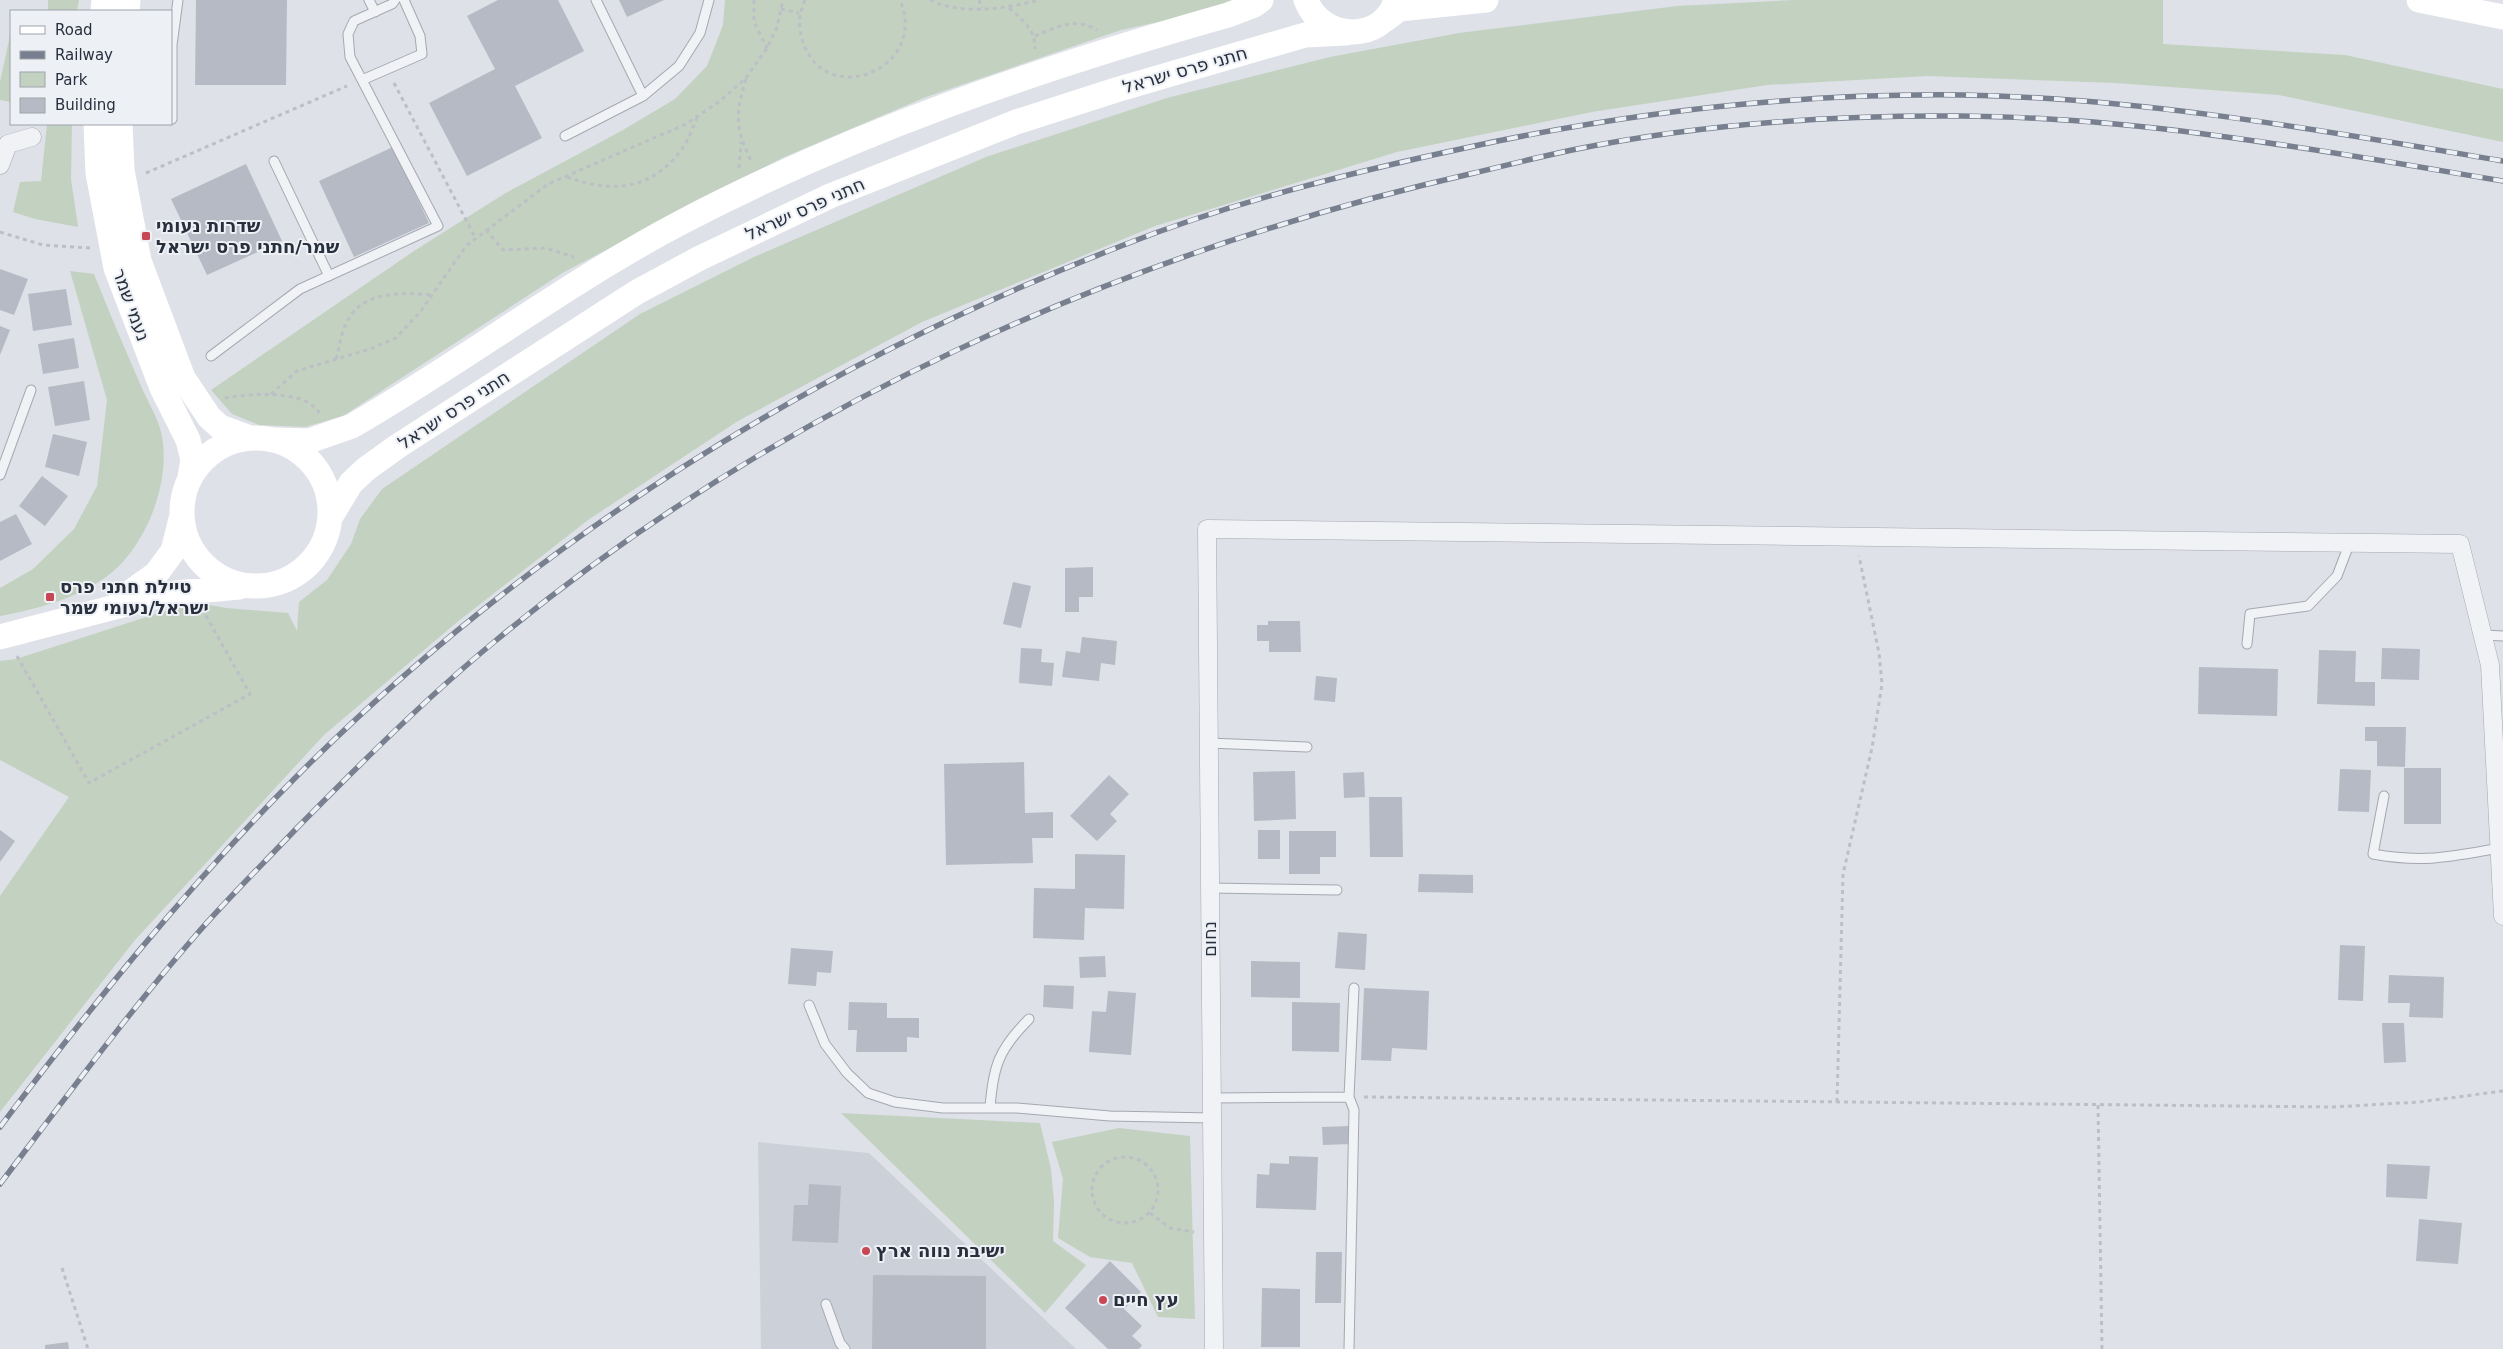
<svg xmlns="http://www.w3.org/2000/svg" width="2503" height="1349" font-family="'DejaVu Sans',Heebo,sans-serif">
<rect width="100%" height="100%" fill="#dee1e7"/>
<path fill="#ccd0d9" d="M758,1142L869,1153L1076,1349H761Z"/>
<path fill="#c3d1c0" d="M48,0H79L77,11H48Z
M725,0H1238L1223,8L1121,30L926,97L782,158L564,272L343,416L305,427L259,425L232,414L211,390L414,251L504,194L623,130L675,99L707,66L723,25Z
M1795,0H2163V44L2345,55L2503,89V142L2279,95L2116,83L1927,76L1767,85L1592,112L1397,152L1155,226L922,322L738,421L588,520L456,623L324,735L135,940L0,1112V896L69,797L0,760V661L16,659L193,602L226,608L288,613L297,631L299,602L327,580L351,544L360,519L382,489L640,314L754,257L986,157L1167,98L1330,57L1459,33L1677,6Z
M11,31V102L0,100V82Z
M47,124H72L71,179L78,227L35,219L13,212L20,182L41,181Z
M70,271L94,274C109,312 125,349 141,386C147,400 155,413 160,428C174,476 147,548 106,577C75,599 37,609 0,616V588L33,569L74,529L97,486L107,400Z
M841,1113L1040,1123L1051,1169L1054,1202L1053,1241L1086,1265L1045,1313Z
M1119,1128L1190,1136L1195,1319L1158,1317L1132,1263L1090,1257L1058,1238L1063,1179L1052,1142Z"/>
<path fill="#b6bac4" d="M196,0H287L286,85H195Z
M498,0H558L584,51L515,86L542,138L467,176L429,103L495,69L467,16Z
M619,0H664L627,17Z
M393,147L429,223L354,257L319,181Z
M246,164L282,241L207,275L171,199Z
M0,269L28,279L14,315L0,310Z
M66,289L72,325L33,331L28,294Z
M0,326L10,330L0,355Z
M74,338L79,368L43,374L38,344Z
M84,381L90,420L55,426L48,387Z
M53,434L87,442L79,476L45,467Z
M42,476L68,496L45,526L19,506Z
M16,514L32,544L0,561V522Z
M1093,567V597H1079V612H1065V568Z
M1013,582L1031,586L1021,628L1003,624Z
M1268,621H1300L1301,652H1269V641H1257V625H1268Z
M1082,637L1117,641L1115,665L1101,663L1099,681L1062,677L1066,651L1080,653Z
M1021,648L1042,649L1041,662L1054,663L1052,686L1019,683Z
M2382,648L2420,649L2419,680L2381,679Z
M2319,650L2356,651L2355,682H2375V706L2317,704Z
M2199,667L2278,669L2277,716L2198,714Z
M1316,676L1337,678L1335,702L1314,700Z
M2365,727H2406L2405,767L2377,766V741H2365Z
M1024,762L1025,813L1053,812V838H1032L1033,863L946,865L944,764Z
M2404,768H2441V824H2404Z
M2340,769L2371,770L2369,812L2338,811Z
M1295,771L1296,819L1254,821L1253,772Z
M1364,772L1365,797L1344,798L1343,773Z
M1109,775L1129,794L1110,814L1117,821L1097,841L1070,816Z
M1369,797H1402L1403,857H1370Z
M0,830L15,841L0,862Z
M1258,830H1280V859H1258Z
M1289,831H1336V857H1320V874H1289Z
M1075,854L1125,855L1124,909L1085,908L1084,940L1033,938L1034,888L1075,889Z
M1419,874L1473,875V893L1418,892Z
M1338,932L1367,934L1365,970L1335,968Z
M2340,945L2365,946L2363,1001L2338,1000Z
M791,948L833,951L831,973L817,972L816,986L788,984Z
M1105,956L1106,977L1080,978L1079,957Z
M1251,961L1300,962V998L1251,997Z
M2389,975L2444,977L2443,1018L2409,1017L2410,1003H2388Z
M1044,985L1074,986L1073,1009L1043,1007Z
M1364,988L1429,991L1427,1050L1392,1048L1391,1061L1361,1060Z
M1108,991L1136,993L1131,1055L1089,1052L1092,1011L1106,1012Z
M849,1002L887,1003V1018H919V1038L907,1037V1052H856L857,1030H848Z
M1292,1002L1340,1003L1339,1052L1292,1051Z
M2382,1023H2404L2406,1062L2384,1063Z
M1350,1126L1351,1144L1323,1145L1322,1127Z
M1289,1156L1318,1157L1316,1210L1256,1208L1257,1174L1269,1175L1270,1163L1289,1164Z
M2387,1164L2430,1166L2427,1199L2386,1197Z
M809,1184L841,1186L838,1243L792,1241L794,1205H808Z
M2419,1219L2462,1223L2458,1264L2416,1261Z
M1316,1252H1342L1341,1303H1315Z
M1110,1261L1141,1292L1124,1309L1142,1326L1132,1336L1142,1345L1139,1349H1108L1065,1308Z
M873,1275L986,1276V1349H872Z
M1262,1288L1300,1289V1347H1261Z
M68,1342L69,1349H45V1345Z"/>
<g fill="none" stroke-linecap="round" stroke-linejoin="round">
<defs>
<path id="lane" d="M369,0L375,12
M596,0L643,96
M362,80L422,54L420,36L404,0
M172,119V45L178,0
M565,136L643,96L679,66L700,33L709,0
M274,161L329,276
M211,356L300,289L438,226L350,57L348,34L354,21L392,4L395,0
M0,475L31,390
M2484,635L2503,636
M2247,644L2250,614L2308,606L2337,576L2350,542
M1208,743L1307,747
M2384,796L2373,854C2422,863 2451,857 2500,848
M1210,888L1337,890
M809,1005L825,1044L847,1073L868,1093L895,1102L943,1108H1017L1110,1116L1212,1118
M1349,1097L1354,1110L1349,1349
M1211,1098L1349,1097L1354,988
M990,1108C993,1066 999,1049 1029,1019
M826,1304L840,1343L845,1349"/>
<path id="street" d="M0,165L8,144L32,137
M1214,1349L1207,529L2460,544L2490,665L2503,916"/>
</defs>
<use href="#lane" stroke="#a4a8b1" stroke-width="11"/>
<use href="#street" stroke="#a4a8b1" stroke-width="19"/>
<path stroke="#bdbfc6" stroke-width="3" stroke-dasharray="4 4" stroke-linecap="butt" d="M754,0V22L767,48
M805,0C798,16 798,28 804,45C829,109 929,68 900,0
M930,0C963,16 1006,8 1040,0
M979,0L982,8
M1009,8C1024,21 1035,29 1035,49
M781,9L799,13
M1035,36C1056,27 1076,17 1097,30
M746,79C735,114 735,127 751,161
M394,83L476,239
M739,168L741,142
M146,173L347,86
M567,177C613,194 654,190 684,146C689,138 693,127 697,118
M486,230L503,250L546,248L574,257
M0,232L43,245L90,248
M336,359C340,345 342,327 351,315C369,290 406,293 432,295
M271,394L297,371L370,349L396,338L421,311L466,246L548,184L686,124L720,101L746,78L767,48L777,27L783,0
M225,398C250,394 305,388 320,414
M17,656L89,783L250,694L205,614
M1364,1097L2333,1107L2419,1102L2503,1091
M1837,1102L1843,874L1872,748L1882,684L1879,653L1859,556
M2098,1105L2102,1349
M1092 1190a33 33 0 1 1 66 0a33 33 0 1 1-66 0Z
M1150,1213L1170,1228L1194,1232
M62,1268L88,1349"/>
<use href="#lane" stroke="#f1f2f6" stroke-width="9"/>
<use href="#street" stroke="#f1f2f6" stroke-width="18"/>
<path stroke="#fff" stroke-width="25" d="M1306,0C1321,41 1383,44 1396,0
M2419,0L2503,17
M103,11L104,0
M127,11L128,0
M1386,19L1399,9L1486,0
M96,124L98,173L116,268L162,388L188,440L193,460L190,477
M120,124L122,170L139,261L183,378L209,417L220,427L250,438
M182 512a74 74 0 1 1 148 0a74 74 0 1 1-148 0Z
M276,440L309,441L352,426C463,362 566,283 680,223C853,132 1040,68 1228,15L1254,5L1261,0
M331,516L351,483L366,469L398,446L637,292L700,258L830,196L1016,122L1116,90L1305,35L1346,33
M121,599L156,574L173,551L181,519
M0,637L165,594L239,587"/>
<defs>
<path id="rail" d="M0,1127C92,1005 188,886 296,777C529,543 814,365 1121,246C1232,202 1349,173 1465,148C1629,112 1795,93 1963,95C2145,98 2324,131 2503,161
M0,1184C64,1100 127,1014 196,935C228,898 262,865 295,830C359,765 424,700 494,642C776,408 1119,254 1474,173C1507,165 1539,157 1572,150C1699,124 1830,115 1960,116C2142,117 2323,151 2503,181"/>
</defs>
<use href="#rail" stroke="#788090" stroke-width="5.5"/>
<use href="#rail" stroke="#edf0f5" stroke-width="4" stroke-dasharray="11" stroke-linecap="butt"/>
</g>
<g fill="#c84753" stroke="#edf0f5" stroke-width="2">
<rect x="141" y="231" width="10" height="10" rx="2.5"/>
<rect x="45" y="592" width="10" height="10" rx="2.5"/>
<circle cx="866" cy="1251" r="5"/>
<circle cx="1103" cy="1300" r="5"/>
</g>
<g text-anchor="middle" stroke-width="4" stroke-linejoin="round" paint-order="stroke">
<g font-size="18" fill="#282f3d" stroke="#edf0f5">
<text transform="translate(1185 70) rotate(-16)" y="6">חתני פרס ישראל</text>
<text transform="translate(805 209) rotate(-24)" y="6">חתני פרס ישראל</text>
<text transform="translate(131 305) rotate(70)" y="6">נעמי שמר</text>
<text transform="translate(454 410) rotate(-33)" y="6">חתני פרס ישראל</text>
<text transform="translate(1210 939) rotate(-90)" y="6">נחום</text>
</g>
<g font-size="18" font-weight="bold" fill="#282f3d" stroke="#edf0f5" text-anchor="start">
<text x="156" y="232">שדרות נעומי<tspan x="156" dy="21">שמר/חתני פרס ישראל</tspan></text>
<text x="60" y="593">טיילת חתני פרס<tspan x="60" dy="21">ישראל/נעומי שמר</tspan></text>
<text x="876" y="1257">ישיבת נווה ארץ</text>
<text x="1113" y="1306">עץ חיים</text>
</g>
</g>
<rect x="10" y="10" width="162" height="115" fill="#edf0f5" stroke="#9ea3ab"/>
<rect x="20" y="26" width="25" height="8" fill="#ffffff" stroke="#9ea3ab"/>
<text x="55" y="35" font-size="15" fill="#282f3d">Road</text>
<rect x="20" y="51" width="25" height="8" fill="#788090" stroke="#9ea3ab"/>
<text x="55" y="60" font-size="15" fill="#282f3d">Railway</text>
<rect x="20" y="72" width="25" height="15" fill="#c3d1c0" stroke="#9ea3ab"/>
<text x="55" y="85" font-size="15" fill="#282f3d">Park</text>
<rect x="20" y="98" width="25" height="15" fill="#b6bac4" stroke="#9ea3ab"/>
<text x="55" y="110" font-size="15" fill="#282f3d">Building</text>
</svg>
